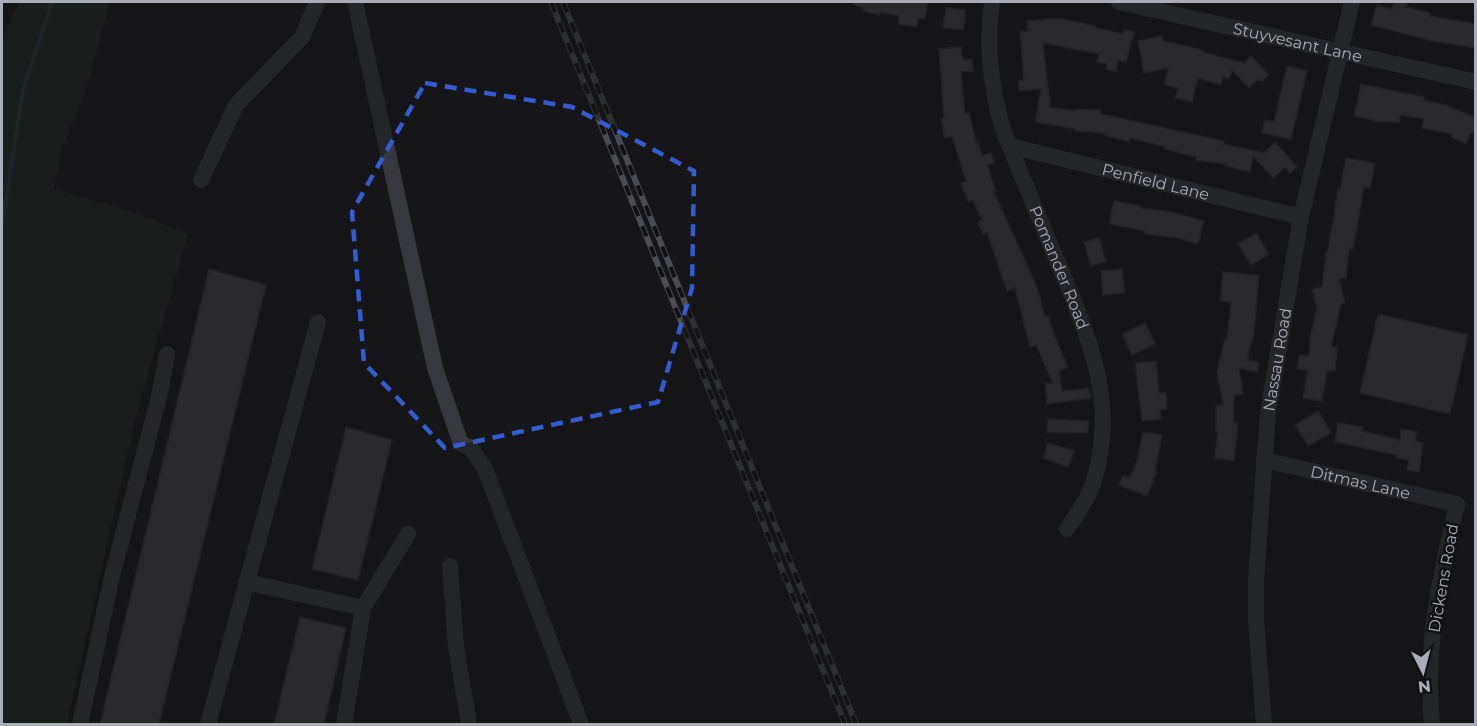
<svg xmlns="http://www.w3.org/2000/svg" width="1477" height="726" font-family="Montserrat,sans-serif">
<rect width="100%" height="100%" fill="#161618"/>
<path fill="#1e261f" d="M19,2H110L85,93L61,151L54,189L130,211L188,234L135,420L67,724H2V40Z"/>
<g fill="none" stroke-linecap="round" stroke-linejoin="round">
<path stroke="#2c353c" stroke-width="4" d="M2,225L23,89L52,2"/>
</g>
<path fill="#404145" stroke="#303034" stroke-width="1.5" d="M854,2H928L925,19L918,18L917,27L898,24L899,16L880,12L879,15L863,11L864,8L854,5Z
M1394,2H1408L1406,7L1430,13V16L1476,24V48L1433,41L1371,25L1377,5L1392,9Z
M946,8L966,10L963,30L943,28Z
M1058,18L1096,26V28L1123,34L1124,30L1134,32L1126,62L1118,60L1116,72L1106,69L1107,64L1097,62L1099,54L1043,43L1049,97H1051L1049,107L1076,111V109L1101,110V114L1224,141L1223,144L1264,153L1275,142L1297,167L1290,173L1285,167L1273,178L1253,156L1250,172L1225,166L1226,164L1196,160V157L1165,149L1166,147L1130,138L1129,142L1104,135L1105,133L1075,131V129L1035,122L1041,89L1019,91L1018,81L1024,80L1020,32L1028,31L1027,21Z
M1162,36L1163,41L1203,50L1202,52L1244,63L1251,56L1269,75L1261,82L1258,79L1249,88L1232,70L1229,79L1223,77L1221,85L1198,78L1192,102L1175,98L1178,88L1164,85L1168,68L1144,73L1138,41Z
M961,47L963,60L972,59L973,71L961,72L965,114L969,113L976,143L978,142L982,155L991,153L994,163L987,165L996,191L994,192L1037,287L1045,317L1048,316L1055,337L1068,367L1059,371L1062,391L1089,388L1091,398L1047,404L1045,384L1053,383L1036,345L1030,347L1015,288L1007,291L987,232L983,234L978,222L982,220L973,200L968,202L961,183L966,181L952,136L945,138L941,119L944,118L939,49Z
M1287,66L1307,71L1291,139L1262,133L1265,120L1274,122Z
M1361,84L1424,97L1423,100L1446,105L1476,118V134L1471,132L1466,144L1451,137L1452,134L1422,128L1424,119L1401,115L1399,123L1381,121V122L1354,116Z
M1346,158L1375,163L1370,188L1364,187L1353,249L1349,248L1346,278H1339L1345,303L1341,304L1331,347H1337L1335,371H1327L1322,401L1303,398L1308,370L1298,369L1299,355L1309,356L1310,338L1317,308L1312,289L1322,287L1326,251H1328L1338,189H1340Z
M1114,201L1141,206V208L1172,212L1204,221L1198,244L1178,238L1145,234V231L1109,224Z
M1256,233L1269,254L1251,265L1238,244Z
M1099,238L1106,261L1091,266L1084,242Z
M209,269L266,285L159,724H100Z
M1122,269L1125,293L1103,295L1101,271Z
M1223,272L1259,275L1254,333L1247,360L1259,362L1257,372L1239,368L1243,394L1234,395V423L1238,422L1234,461L1215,458L1218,432H1216V405H1223L1217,372L1225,338L1227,339L1231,302L1220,301Z
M1378,314L1468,335L1450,414L1360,393Z
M1145,323L1155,344L1132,355L1122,334Z
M1156,361L1159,393H1166L1167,409L1160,410L1161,419L1142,421L1135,363Z
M1318,411L1331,433L1308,446L1295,425Z
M1048,419L1089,421L1088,433L1047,432Z
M1338,423L1363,427L1362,431L1400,440L1401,429L1417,432L1415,441L1423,443L1419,472L1407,470L1409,460L1397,458V455L1335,442Z
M346,427L392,440L358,580L312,569Z
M1143,432L1162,435L1155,470L1157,471L1147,496L1119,485L1123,475L1130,478L1138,457Z
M1048,443L1074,451L1068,467L1043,458Z
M300,617L346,628L324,724H274Z"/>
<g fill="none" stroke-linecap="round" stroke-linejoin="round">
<g stroke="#37383d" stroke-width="16">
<path d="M355,2L435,368L461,444L471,448L485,469L581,724"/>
<path id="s1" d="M992,2C986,41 990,80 1000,119C1005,138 1014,156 1021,174C1035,208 1049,241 1063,275C1091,343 1116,403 1095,477C1090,496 1078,513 1067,529"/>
<path id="s2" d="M1119,2L1476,82"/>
<path id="s3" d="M1010,146L1301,217"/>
<path d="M201,180L236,105L302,37L317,2"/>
<path id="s4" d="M1264,460L1457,504C1440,577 1424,649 1432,724"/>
<path d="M450,566L456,647L469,724"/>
<path d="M246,582L363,608"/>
<path d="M80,724L112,576L159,397L167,354"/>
<path d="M208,724L318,322"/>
<path d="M344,724L363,608L408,534"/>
<path id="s5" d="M1264,724L1256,620V580L1268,412L1301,217L1352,2"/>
</g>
<defs>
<path id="rail" d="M551,2L845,724
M563,2L856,724"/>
</defs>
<use href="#rail" stroke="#4a4c52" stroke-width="6"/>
<use href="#rail" stroke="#111113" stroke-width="4" stroke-dasharray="11" stroke-linecap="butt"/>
</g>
<path d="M0 0H1477V726H0ZM425,83L572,107L694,171L692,288L658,402L445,448L364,363L352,212Z" fill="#161618" fill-opacity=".55" fill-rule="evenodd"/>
<path fill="none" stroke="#325cd3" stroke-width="4.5" stroke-dasharray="12 8" stroke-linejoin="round" d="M425,83L572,107L694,171L692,288L658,402L445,448L364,363L352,212Z"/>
<g text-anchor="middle" stroke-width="5" stroke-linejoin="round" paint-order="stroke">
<g font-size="16" fill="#a8adb8" stroke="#111113">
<text dy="6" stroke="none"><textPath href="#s2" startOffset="183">Stuyvesant Lane</textPath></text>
<text dy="6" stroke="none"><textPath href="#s3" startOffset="150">Penfield Lane</textPath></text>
<text dy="6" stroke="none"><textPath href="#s1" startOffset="278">Pomander Road</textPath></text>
<text dy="6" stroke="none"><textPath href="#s5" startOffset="366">Nassau Road</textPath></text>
<text dy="6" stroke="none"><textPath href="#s4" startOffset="99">Ditmas Lane</textPath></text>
<text transform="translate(1443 578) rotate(-80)" y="6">Dickens Road</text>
</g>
</g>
<rect width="1477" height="726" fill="none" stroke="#a8adb8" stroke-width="6"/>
<g transform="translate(1423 672) rotate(174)" stroke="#111113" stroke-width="4.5" paint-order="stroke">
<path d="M0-4.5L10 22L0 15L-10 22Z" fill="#a8adb8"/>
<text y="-9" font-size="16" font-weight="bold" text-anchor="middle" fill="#a8adb8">N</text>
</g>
</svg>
